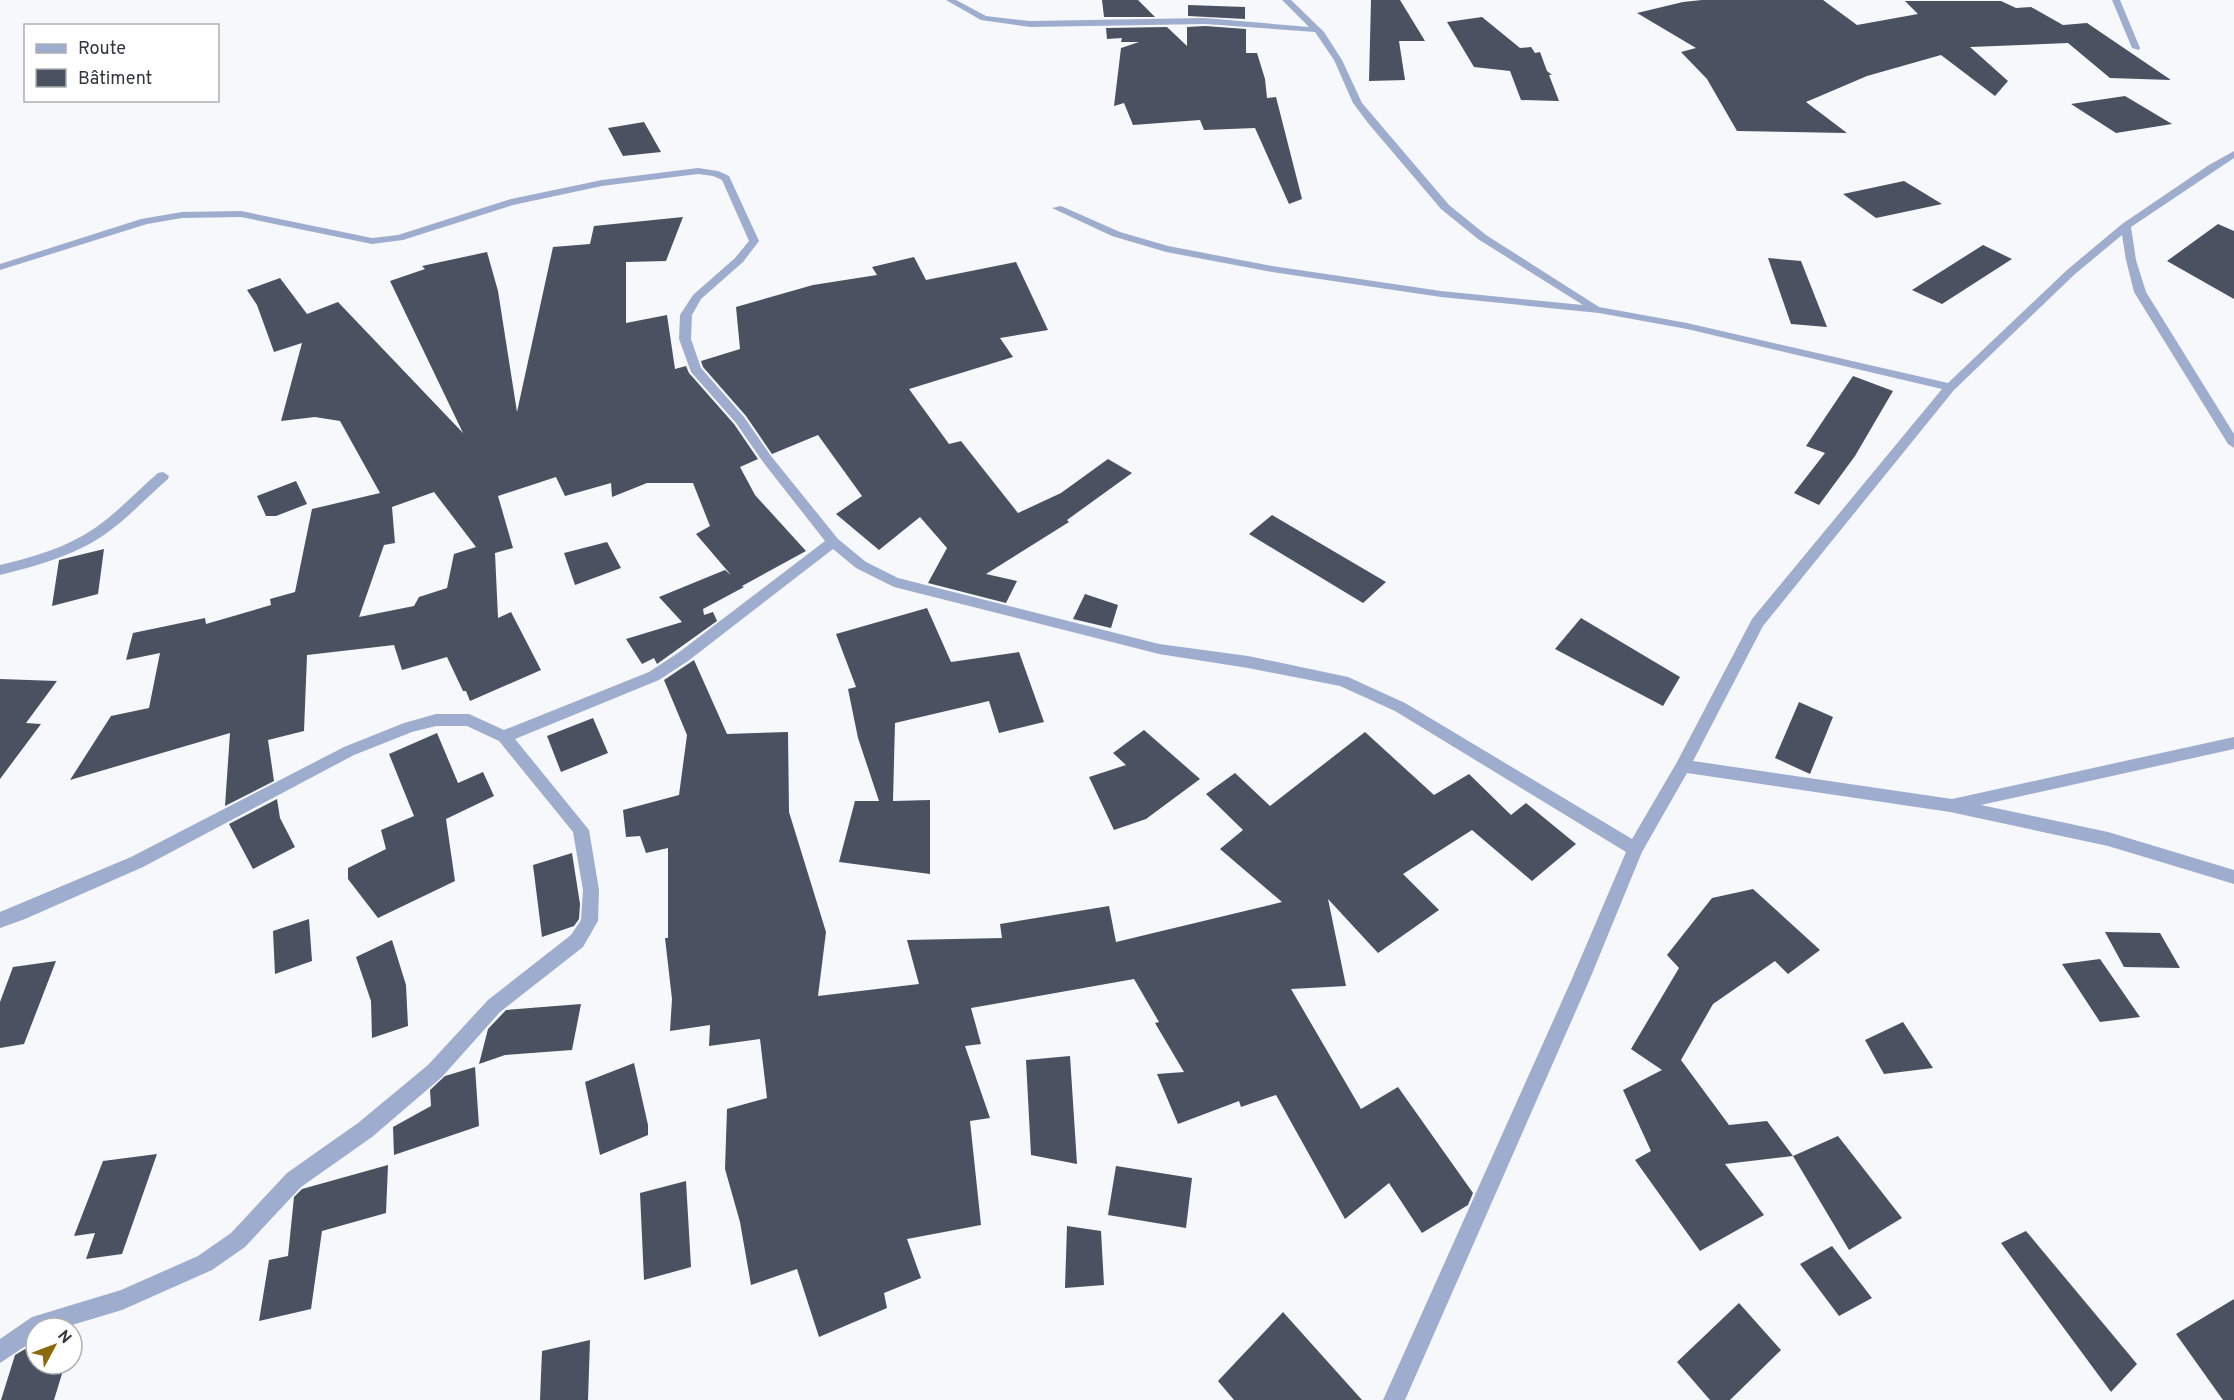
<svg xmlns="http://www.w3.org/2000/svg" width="2234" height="1400" font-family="Overpass,sans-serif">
<rect width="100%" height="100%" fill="#f6f8fc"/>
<path fill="#4a5161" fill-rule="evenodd" d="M1102,0H1138L1155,17H1104Z
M1371,0H1400L1425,41H1399L1405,80L1369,81Z
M1702,0H1823L1857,25L1918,14L1905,1H2001L2016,8L2031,7L2063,25L2087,23L2171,80L2110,78L2068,43L1970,47L2008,81L1995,96L1941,55L1867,76L1806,102L1847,133L1737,131L1707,79L1681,52L1696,48L1637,13L1683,2Z
M1188,5L1245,7V19L1188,16Z
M1482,17L1520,48L1531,47L1535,53L1540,52L1547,71L1552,75H1549L1559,101L1521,100L1510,71L1474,67L1447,22Z
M1205,26L1246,29V53H1257L1265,79L1267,98L1276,97L1302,199L1289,204L1255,128L1204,130L1200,120L1133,125L1124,103L1114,106L1121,48L1139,42H1121L1122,38L1107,39L1106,28L1167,27L1187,46V27Z
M2125,96L2172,124L2116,133L2071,104Z
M644,122L661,152L623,156L608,128Z
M1904,181L1942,204L1876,218L1843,194Z
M683,217L666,261L626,262V323L667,315L675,369L686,366L689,373L734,424L758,459L740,467L755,495L806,551L742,586L744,587L703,609L704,615L713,612L717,621L657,664L654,658L642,664L626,639L682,622L659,597L725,570L731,575L696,534L710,526L693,483H647L612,497L611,483L565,496L556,477L498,496L513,548L495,553L498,618L511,612L541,670L470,701L466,691H463L447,657L402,670L394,645L307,655L304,731L268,740L274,781L225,806L230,733L70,780L111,716L149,708L160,653L126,660L133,633L205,618L206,624L271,605L270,599L295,592L312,509L380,493L340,421L315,417L281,421L302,343L274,352L257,305L247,290L280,278L307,314L338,302L463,433L390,281L425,269L422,266L487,252L498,291L517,412L553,247L590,244L594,226ZM434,492L476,547L454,554L447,588L419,597L414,606L359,617L384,545L395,543L392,507Z
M2218,224L2234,231V299L2167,261Z
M1983,245L2012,259L1942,304L1912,290Z
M914,257L926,280L1016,262L1048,330L1000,338L1013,357L909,389L949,444L961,441L1018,513L1061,493L1108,459L1132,473L1067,520L1069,522L986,574L1017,581L1006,603L928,583L947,548L920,517L879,550L836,514L862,496L818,435L772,454L746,416L703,367L701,361L740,349L736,307L813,285L877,275L872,267Z
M1768,258L1801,261L1827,327L1791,324Z
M1853,376L1893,391L1855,456L1819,505L1794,493L1825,453L1806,446Z
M296,481L307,504L276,516H266L257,496Z
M1272,515L1386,582L1363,603L1249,534Z
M607,542L621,568L575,585L564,553Z
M104,549L98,594L52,606L59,560Z
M1085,594L1118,605L1111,628L1073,619Z
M927,608L951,662L1019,652L1044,722L999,733L989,701L895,723L893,801L930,800V874L839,862L855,801H879L858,738L848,689L856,687L836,634Z
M1581,618L1680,677L1663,706L1555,649Z
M694,660L727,734L788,732L789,812L826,932L818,996L919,984L907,940L1002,938L1000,924L1109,906L1116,942L1282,902L1220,849L1243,830L1206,794L1235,773L1270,806L1365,732L1434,795L1469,774L1511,815L1526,803L1576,844L1532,881L1472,830L1403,874L1439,910L1378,953L1328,899L1346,986L1291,989L1361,1109L1398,1087L1473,1193L1468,1205L1422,1233L1389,1183L1345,1219L1276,1095L1241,1107L1239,1101L1178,1124L1157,1074L1184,1072L1155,1023L1159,1022L1134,979L971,1008L981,1044L965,1046L990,1118L970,1121L981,1225L907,1239L921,1278L884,1293L887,1308L819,1337L797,1269L751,1285L740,1222L725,1169L727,1109L767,1098L760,1039L709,1046L710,1025L670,1031L672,999L665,938H668V848L646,853L640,836L626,837L623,810L679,795L687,735L664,680Z
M0,679L57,681L26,723L41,724L0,779Z
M1799,702L1833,717L1810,774L1775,758Z
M593,718L608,753L561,772L547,736Z
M1144,730L1200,779L1146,819L1114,830L1089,777L1126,765L1113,753Z
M437,733L458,783L483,772L494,796L446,819L455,881L378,918L348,879V868L386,849L381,830L414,816L389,754Z
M277,799L280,818L295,847L253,869L229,824Z
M572,853L580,904L579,919L574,926L542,937L533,865Z
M1753,889L1820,950L1788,974L1775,961L1713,1004L1681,1060L1729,1125L1767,1121L1793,1156L1725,1164L1764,1215L1700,1251L1635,1160L1651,1151L1623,1090L1662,1070L1631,1049L1679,968L1667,955L1712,898Z
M309,919L312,961L275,974L273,931Z
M2105,932L2160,933L2180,968L2124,967Z
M392,940L406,985L408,1026L372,1038L371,1001L356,957Z
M2100,959L2140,1017L2100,1022L2062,964Z
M56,961L24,1044L0,1048V1002L13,967Z
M581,1004L572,1050L505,1055L479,1064L488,1029L506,1010Z
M1903,1022L1933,1068L1884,1074L1865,1040Z
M1070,1056L1077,1164L1031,1155L1026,1060Z
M634,1063L648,1125V1135L600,1155L585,1082Z
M475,1067L479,1126L394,1155L393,1127L431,1106L430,1090L445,1076Z
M1838,1136L1902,1218L1849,1250L1793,1156Z
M157,1154L122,1254L86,1259L95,1233L74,1236L103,1161Z
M388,1165L386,1213L322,1231L311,1309L259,1321L269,1260L288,1256L294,1197L302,1189Z
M1116,1166L1192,1178L1186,1228L1108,1215Z
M686,1181L691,1267L644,1280L640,1193Z
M1067,1226L1101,1231L1104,1285L1065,1288Z
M2026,1231L2137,1364L2111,1392L2001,1243Z
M1832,1246L1872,1298L1839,1316L1800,1264Z
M2234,1299V1400H2223L2176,1334Z
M1739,1303L1781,1350L1730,1400H1710L1677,1362Z
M1283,1312L1362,1400H1234L1218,1381Z
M590,1340L588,1400H540L542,1351Z
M36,1347V1364H65L54,1400H1L15,1355L25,1349Z"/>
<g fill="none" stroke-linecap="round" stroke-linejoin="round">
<path fill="#9eadce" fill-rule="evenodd" d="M946,0H956L986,16L1030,21L1205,18L1309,27L1282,0H1291L1324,32L1342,60L1362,103L1449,205L1486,235L1599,307L1687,323L1948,383L2067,270L2122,224L2209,165L2234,151V158L2131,227L2136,260L2146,292L2234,434V448L2228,444L2134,292L2126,260L2122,235L2075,274L1954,390L1763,626L1693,761L1952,799L2234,737V749L1981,805L2108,832L2234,870V884L2108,846L1950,812L1687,773L1642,852L1589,981L1405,1400H1383L1571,981L1626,852L1395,711L1340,686L1248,668L1159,654L894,587L856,568L833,549L688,661L659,680L515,739L589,830L599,890L598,921L583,947L500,1012L442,1077L372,1137L301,1187L245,1247L212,1270L122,1310L62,1328H36V1339L0,1363V1339L32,1317L121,1290L198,1256L231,1233L287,1173L358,1123L428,1065L488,1000L571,935L581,920L583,890L573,832L499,741L467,726H436L412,732L354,755L143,867L25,919L0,928V912L131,857L344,747L404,723L436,714H469L504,730L649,672L678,653L825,541L763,462L736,423L691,372L679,339L680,315L693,295L735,258L749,241L722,180L713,176L698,174L602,186L513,205L403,240L372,244L241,217L182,218L147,224L0,270V264L141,219L182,212L241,211L372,238L398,235L511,199L602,180L698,168L718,171L729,176L759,241L743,262L701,299L692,315L691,339L701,368L744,417L771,456L838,539L866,562L898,578L1159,644L1248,656L1348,677L1405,703L1632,839L1677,762L1752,619L1942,389L1687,329L1599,313L1441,297L1272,272L1166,252L1112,236L1052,208L1061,206L1120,232L1168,246L1272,266L1441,291L1583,305L1478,239L1441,209L1368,123L1353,103L1334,60L1315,32L1205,24L1030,27L981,20Z
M2112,0H2120L2140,48L2139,50L2132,48Z
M163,472L169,476L168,479C147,497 127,519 104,535C73,556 36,566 0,575V565C33,557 66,548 95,528C118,512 137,491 158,473Z"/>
</g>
<rect x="24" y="24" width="195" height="78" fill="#ffffff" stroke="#adafb1" stroke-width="1.5"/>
<rect x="36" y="44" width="30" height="9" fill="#9eadce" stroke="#adafb1" stroke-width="1.5"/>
<text x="78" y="54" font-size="18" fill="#32363d">Route</text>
<rect x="36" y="69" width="30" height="18" fill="#4a5161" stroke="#adafb1" stroke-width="1.5"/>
<text x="78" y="84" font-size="18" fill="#32363d">Bâtiment</text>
<g transform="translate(54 1346) rotate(49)"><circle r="28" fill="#ffffff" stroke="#adafb1" stroke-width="1.5"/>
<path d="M0-4.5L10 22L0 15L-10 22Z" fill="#8b6a0a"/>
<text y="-9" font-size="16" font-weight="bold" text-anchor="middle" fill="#32363d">N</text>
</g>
</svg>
